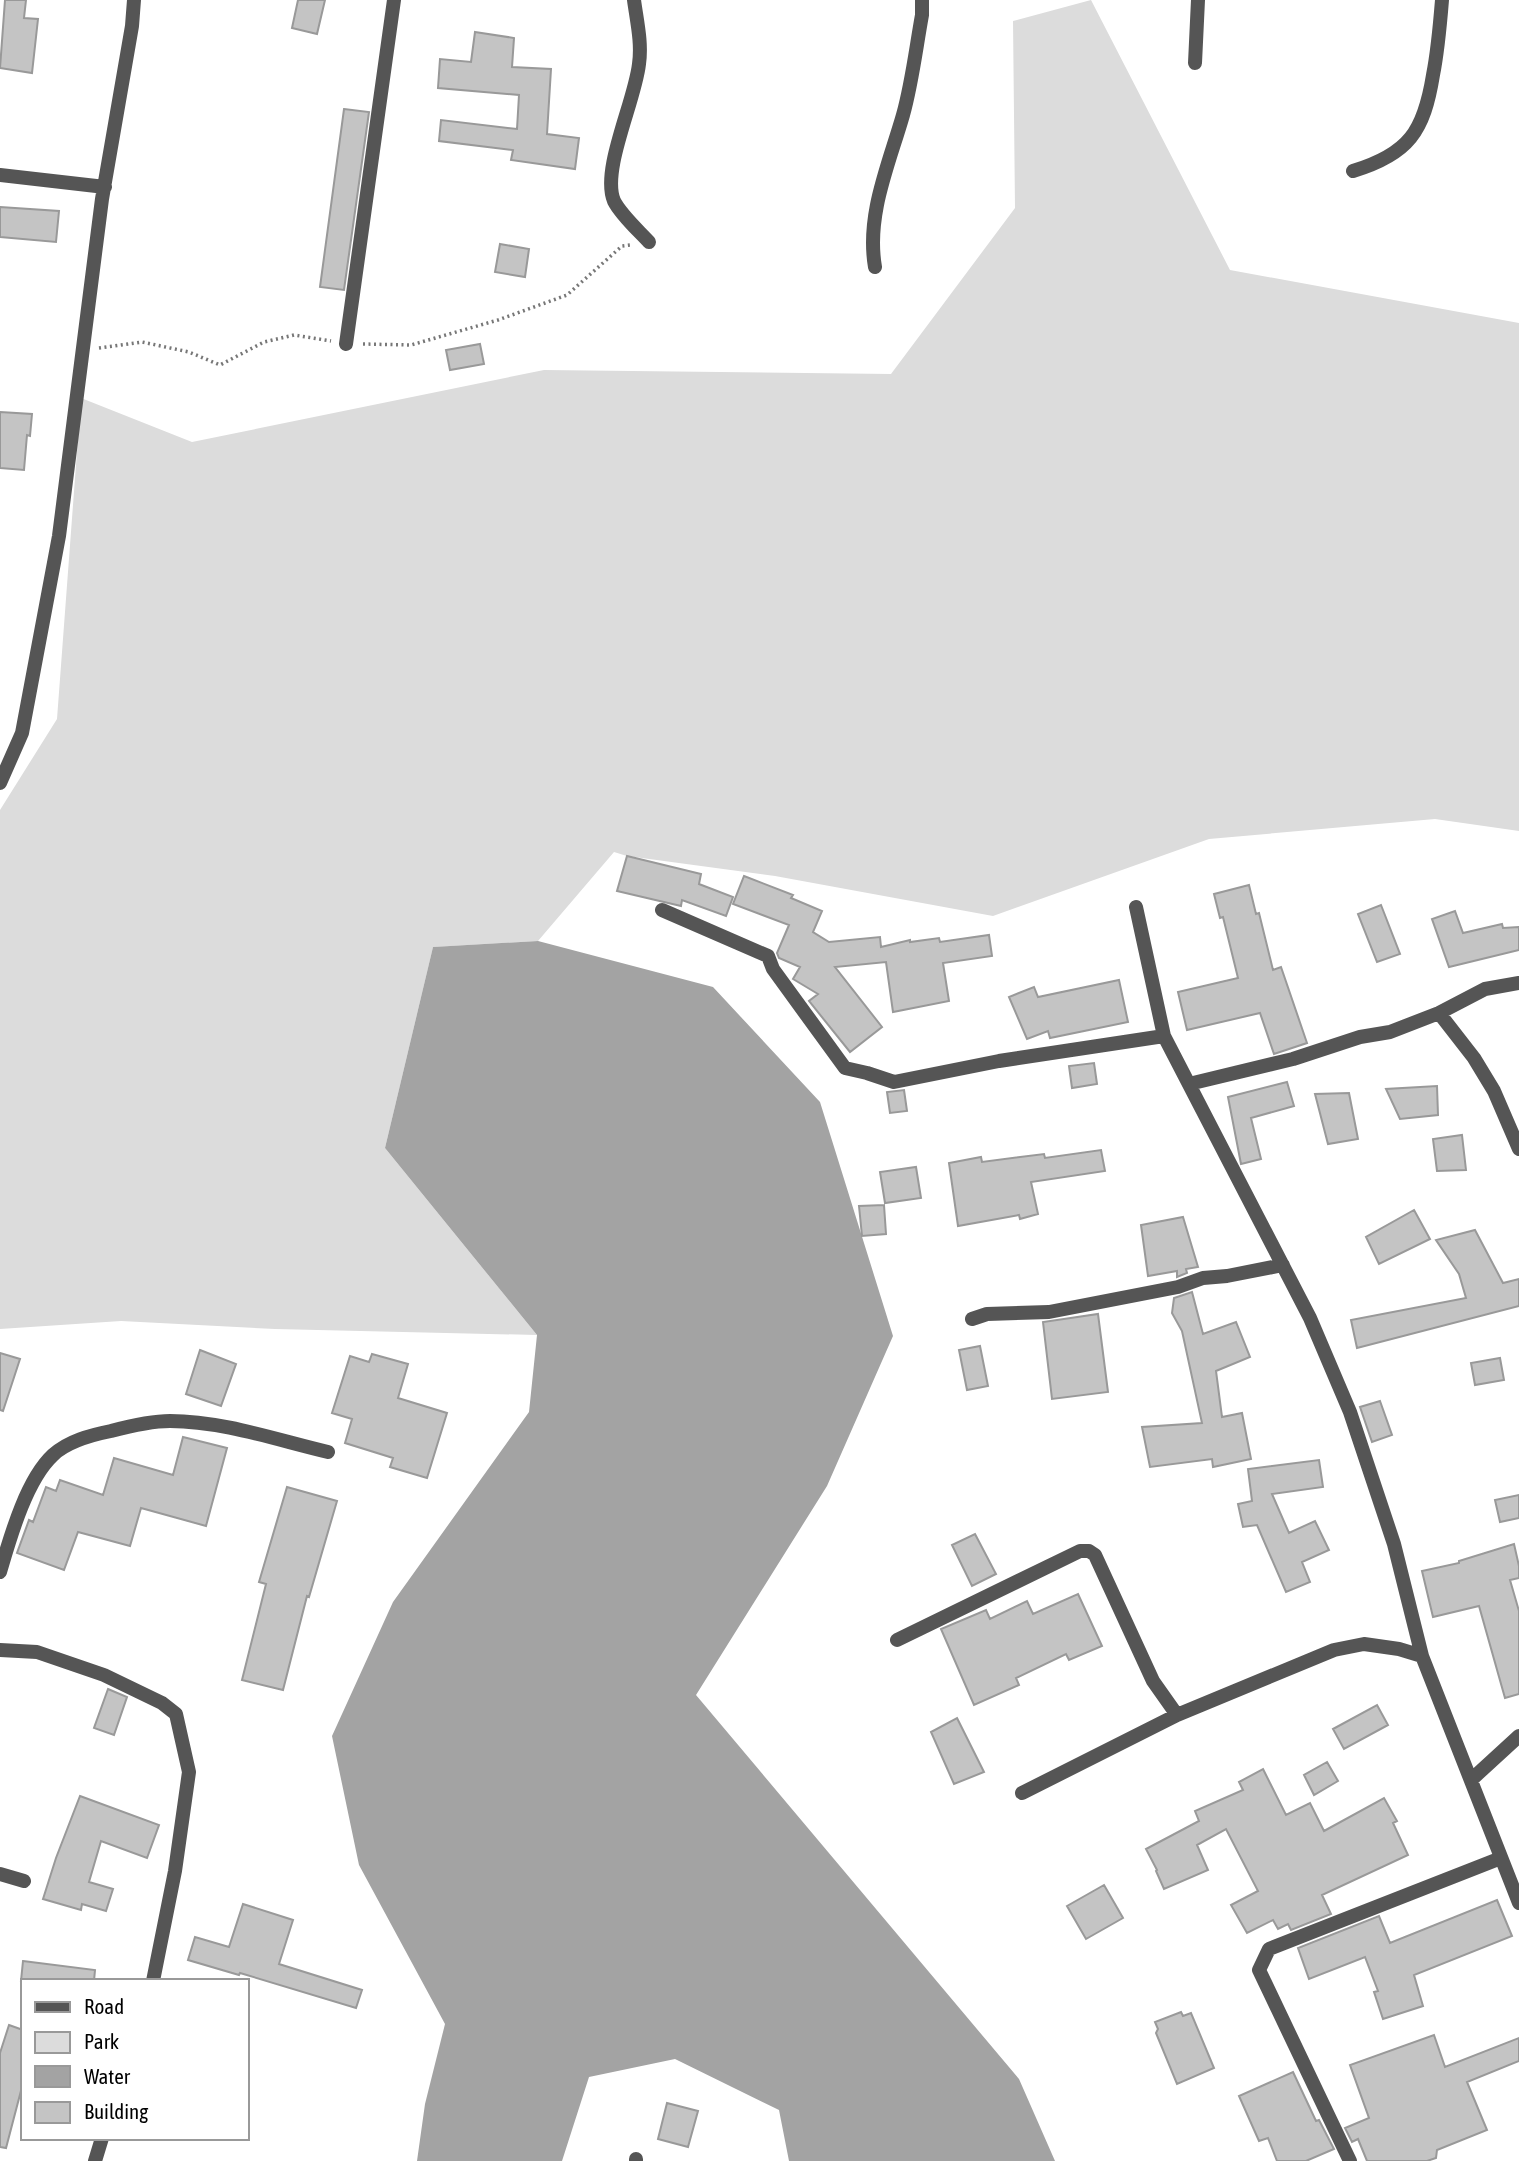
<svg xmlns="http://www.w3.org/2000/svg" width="1519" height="2161" font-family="'Asap Condensed',sans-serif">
<rect width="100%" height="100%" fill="#fff"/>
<path fill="#dcdcdc" d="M1091,0L1230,270L1519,323V831L1435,819L1209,839L993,916L775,876L627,856L614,852L538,941L433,947L385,1148L537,1335L275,1329L121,1321L0,1329V810L57,719L81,398L192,442L544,370L891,374L1015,208L1013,21Z"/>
<path fill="#a3a3a3" d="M538,941L713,987L820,1102L893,1336L827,1486L696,1695L1019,2079L1055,2161H789L779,2110L675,2059L589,2077L562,2161H417L425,2104L445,2024L359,1865L332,1736L393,1602L529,1412L537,1335L385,1148L433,947Z"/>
<path fill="#c4c4c4" stroke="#999" stroke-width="2" d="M5,0H26L24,18L38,19L32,73L0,68Z
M298,0H325L317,34L292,28Z
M475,32L514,38L512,67L551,69L547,134L579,138L575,169L511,160L513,150L439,141L441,120L517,129L519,95L438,88L440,59L471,62Z
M344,109L369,112L344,290L320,287Z
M0,207L59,211L56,242L0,237Z
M500,244L529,249L525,277L495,272Z
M480,344L484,364L450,370L446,350Z
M0,412L32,414L30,436L27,435L24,470L0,468Z
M627,856L701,874L699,884L733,897L726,916L682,900L681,906L617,891Z
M744,876L793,895L791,898L822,911L813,932L829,942L880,937L881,947L910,940V942L939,938L940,942L989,935L992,956L943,963L949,1001L893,1012L886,962L835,967L882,1027L850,1052L809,1001L818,994L793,979L800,967L779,958L777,953L789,925L733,904Z
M1249,885L1256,914L1259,913L1273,970L1281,967L1307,1043L1274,1054L1260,1013L1187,1030L1178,992L1238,978L1223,917L1220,918L1214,894Z
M1381,905L1400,954L1377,962L1358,914Z
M1455,911L1463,933L1502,924L1503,928L1519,927V950L1449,967L1432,919Z
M1119,980L1128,1022L1050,1038L1048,1031L1027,1039L1009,997L1034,987L1038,997Z
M1094,1063L1097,1084L1072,1088L1069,1066Z
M1287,1082L1294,1106L1251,1118L1261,1159L1241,1164L1228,1097Z
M1437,1086L1438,1115L1400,1119L1386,1089Z
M904,1090L907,1111L890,1113L887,1092Z
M1349,1093L1358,1139L1328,1144L1315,1094Z
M1462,1135L1466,1170L1437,1171L1433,1139Z
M1101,1150L1105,1171L1031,1182L1038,1214L1020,1219L1019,1215L958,1226L949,1163L981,1157L982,1162L1044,1154L1045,1158Z
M916,1167L921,1198L885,1203L880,1172Z
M884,1205L886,1234L862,1236L859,1206Z
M1414,1210L1430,1239L1379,1264L1366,1237Z
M1183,1217L1198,1267L1186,1269L1187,1273L1177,1277V1271L1148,1276L1141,1225Z
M1475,1230L1503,1283L1519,1279V1306L1357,1348L1351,1320L1466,1298L1459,1274L1436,1240Z
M1192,1292L1203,1334L1236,1322L1250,1357L1216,1371L1222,1417L1242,1413L1251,1459L1213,1467L1212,1459L1150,1467L1142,1427L1202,1423L1182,1331L1172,1313L1174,1298Z
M1098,1314L1108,1392L1052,1399L1043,1322Z
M980,1346L988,1386L967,1390L959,1350Z
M200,1350L236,1364L221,1406L186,1394Z
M0,1353L20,1359L3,1411L0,1410Z
M372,1354L408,1364L398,1398L447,1413L427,1478L390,1467L393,1458L345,1443L352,1419L332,1413L350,1356L369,1362Z
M1500,1358L1504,1380L1475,1385L1471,1363Z
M1380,1401L1392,1435L1372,1442L1360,1407Z
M183,1437L227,1448L206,1526L141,1508L130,1546L78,1532L64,1570L17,1553L29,1520L33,1522L46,1487L56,1491L60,1480L103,1495L114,1458L173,1475Z
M1319,1460L1323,1487L1272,1494L1289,1533L1315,1521L1329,1550L1302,1562L1310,1582L1286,1592L1257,1525L1243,1527L1238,1504L1252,1501L1248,1469Z
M287,1487L337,1501L309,1597L307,1596L283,1690L242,1680L266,1584L259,1582Z
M1519,1495V1518L1500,1522L1495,1500Z
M975,1534L996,1574L972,1586L952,1545Z
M1514,1544L1519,1566V1578L1510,1580L1519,1611V1694L1505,1698L1479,1606L1433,1617L1422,1571L1459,1563V1561Z
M1078,1594L1102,1646L1069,1660L1066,1654L1016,1678L1019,1685L974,1705L941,1629L986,1610L990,1619L1027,1601L1033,1614Z
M108,1689L127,1697L114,1735L94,1728Z
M1377,1705L1388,1725L1344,1749L1333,1729Z
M957,1718L984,1772L954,1784L931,1732Z
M1327,1762L1338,1781L1314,1795L1304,1775Z
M1263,1769L1286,1815L1310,1803L1324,1831L1384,1798L1397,1821L1393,1823L1408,1855L1322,1895L1331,1914L1291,1930L1288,1924L1278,1929L1273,1920L1247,1933L1231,1905L1258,1891L1226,1829L1197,1845L1208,1870L1164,1889L1156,1871L1157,1870L1146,1849L1199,1821L1195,1811L1243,1790L1239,1782Z
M80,1796L159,1825L147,1858L101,1841L89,1882L113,1889L106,1911L82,1904L81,1910L43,1899L56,1858Z
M1104,1885L1123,1918L1086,1939L1067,1906Z
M1497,1900L1512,1936L1414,1975L1423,2006L1383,2019L1374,1992L1378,1991L1365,1957L1309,1979L1298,1948L1379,1916L1390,1943Z
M243,1904L293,1920L279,1964L362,1990L356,2008L240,1973L239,1975L188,1960L195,1937L229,1947Z
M23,1961L95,1970L94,1981H21Z
M1181,2012L1183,2016L1191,2013L1214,2068L1177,2084L1156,2033L1158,2029L1155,2022Z
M9,2025L23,2030V2083L6,2148L0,2147V2053Z
M1434,2035L1445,2067L1519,2038V2061L1467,2082L1487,2130L1437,2150L1436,2158L1427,2161H1367L1358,2139L1352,2142L1345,2128L1369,2118L1350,2065Z
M1293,2072L1316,2121L1319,2120L1334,2149L1306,2161H1277L1268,2138L1259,2141L1239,2096Z
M667,2103L698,2111L688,2147L658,2139Z"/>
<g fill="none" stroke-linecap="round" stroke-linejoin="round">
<path stroke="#777" stroke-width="3.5" stroke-dasharray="2 3.5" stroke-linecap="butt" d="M363,344L411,345L498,320L567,295L622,246L630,245
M99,348L142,342L189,352L220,365L264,342L294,335L331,341"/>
<path stroke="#555" stroke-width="14" d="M634,0C637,22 642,43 639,64C635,101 601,170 614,201C621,215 638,230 649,242
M1195,63L1198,0
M1353,171C1409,154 1424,131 1433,75C1438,50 1440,25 1442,0
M0,175L105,187
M875,267C866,215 889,164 903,115C912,83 916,48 922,15V0
M346,344L394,0
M0,783L22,733L59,536L102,199L132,26L134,0
M1136,907L1164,1036L1310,1318L1350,1412L1394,1544L1422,1656L1519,1903
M662,910L768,956L773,969L845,1068L867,1073L894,1082L999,1061L1164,1036
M1439,1013L1474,1058L1494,1091L1519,1149
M1189,1084L1293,1059L1360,1037L1390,1032L1439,1013L1485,989L1519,983
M972,1319L987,1314L1049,1312L1178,1287L1203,1278L1227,1276L1283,1265
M0,1572C10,1538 26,1480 53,1455C68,1441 91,1435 111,1431C130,1426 150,1421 170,1421C222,1421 277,1440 328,1452
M897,1640L1080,1551H1089L1095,1555L1153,1681L1177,1715L1334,1650L1364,1644L1399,1649L1422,1656
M0,1650L37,1652L104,1675L162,1703L176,1714L189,1772L175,1871L153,1981
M1471,1780L1519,1736
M1022,1793L1177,1715
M0,1874L24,1881
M95,2161L102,2138
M636,2161V2159
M1350,2161L1259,1970L1269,1949L1501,1858"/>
</g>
<rect x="21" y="1979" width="228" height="161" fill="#ffffff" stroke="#999999" stroke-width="2"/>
<rect x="35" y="2002" width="35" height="10" fill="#555555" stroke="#999999" stroke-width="2"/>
<text x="84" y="2014" font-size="21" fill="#000000">Road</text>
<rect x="35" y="2032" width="35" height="21" fill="#dcdcdc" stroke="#999999" stroke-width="2"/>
<text x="84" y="2049" font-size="21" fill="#000000">Park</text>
<rect x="35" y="2066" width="35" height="21" fill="#a3a3a3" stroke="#999999" stroke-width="2"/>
<text x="84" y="2084" font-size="21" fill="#000000">Water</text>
<rect x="35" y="2102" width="35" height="21" fill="#c4c4c4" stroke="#999999" stroke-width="2"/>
<text x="84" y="2119" font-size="21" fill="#000000">Building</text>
</svg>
